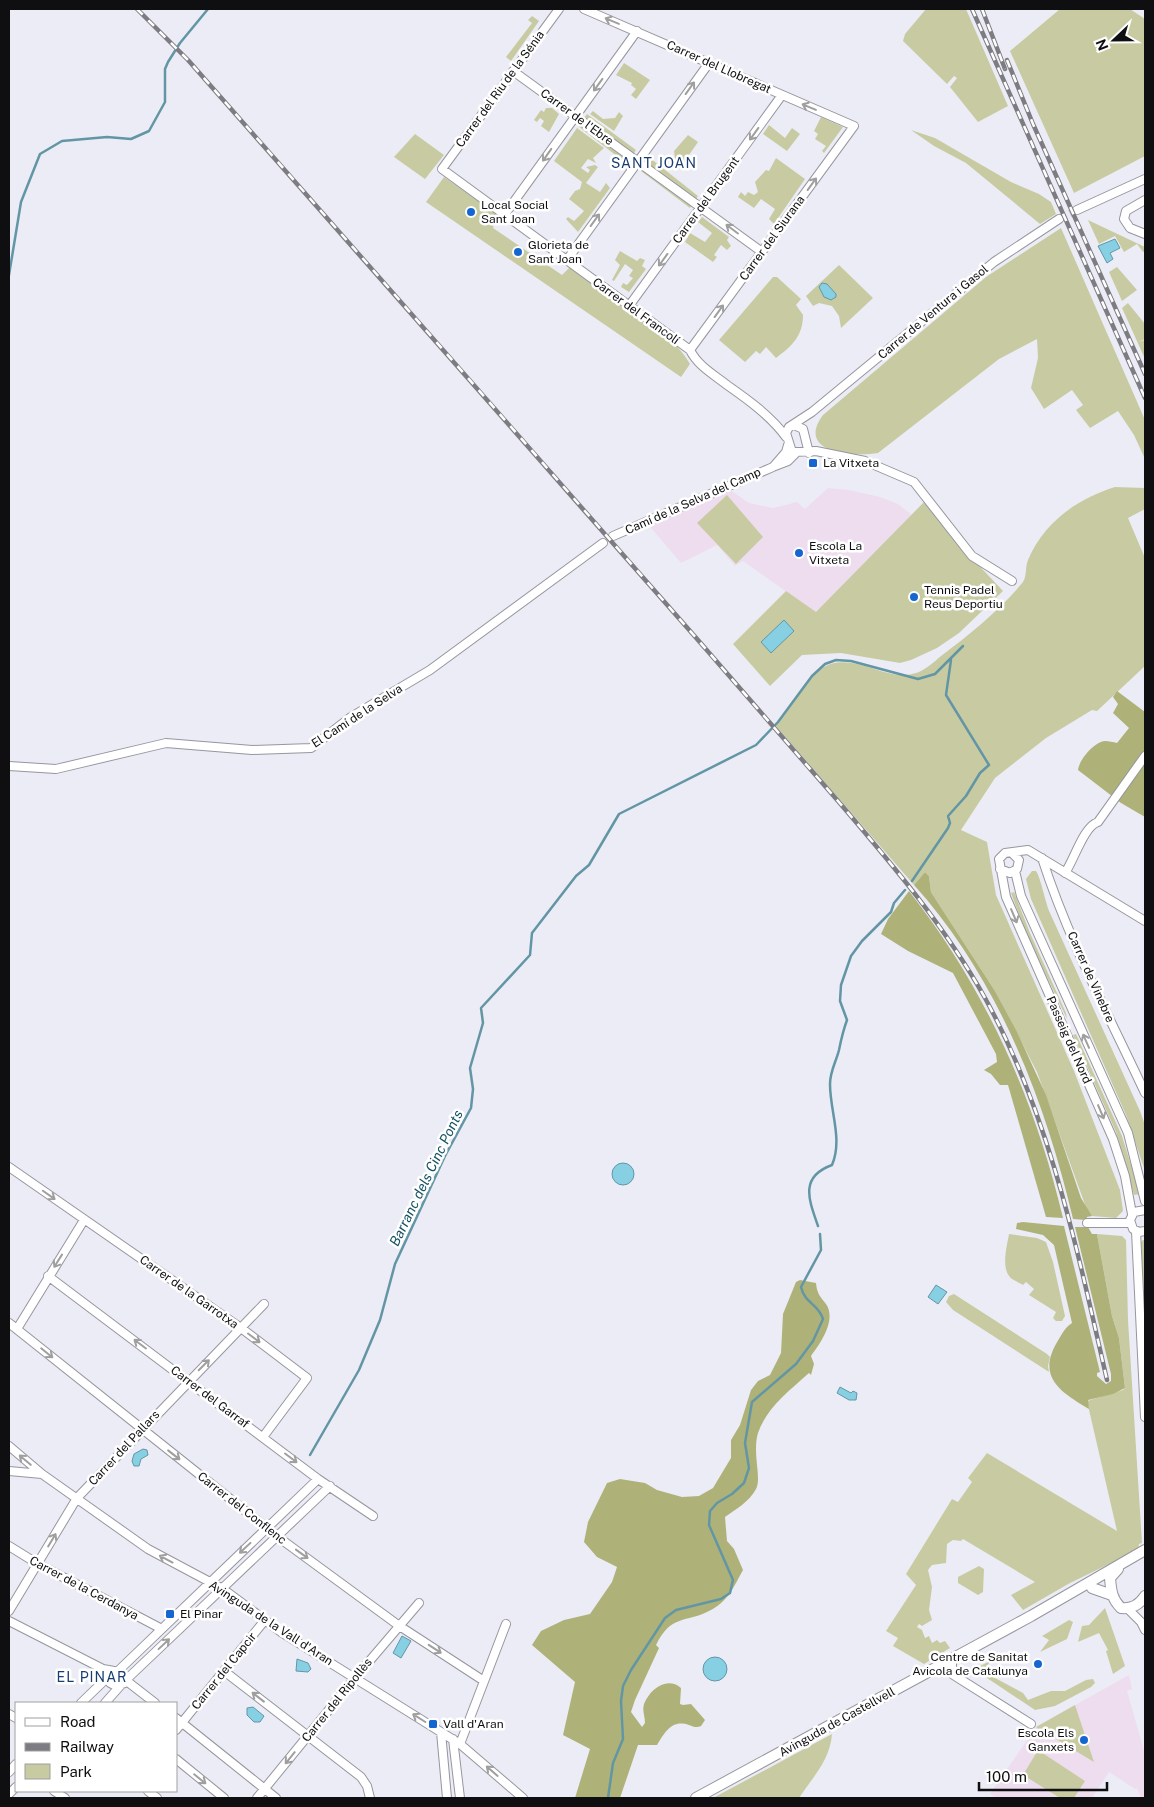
<svg xmlns="http://www.w3.org/2000/svg" width="1154" height="1807" font-family="'Public Sans',sans-serif">
<rect width="100%" height="100%" fill="#ececf6"/>
<path fill="#ede" d="M726,487L749,503L773,508L797,502L805,509L828,488L849,490L880,497L898,504L912,515L816,613L743,561L735,566L717,545L681,563L646,522Z
M1129,1675L1132,1689L1127,1691L1145,1754V1798H1141L1137,1788L1135,1789L1109,1772L1092,1798H997L990,1794L1036,1727Z"/>
<path fill="#c8cba2" d="M926,9H966L1008,106L978,122L950,87L957,78L954,76L947,84L903,41L905,34Z
M1060,9H1130L1145,19V156L1074,193L1010,51Z
M532,16L539,21L511,61L506,57L532,23L528,20Z
M624,63L650,80L636,99L631,95L636,89L631,85L632,83L616,75Z
M546,108H552L559,114L549,132L541,126L544,121L540,118L537,122L534,120L541,110L544,112Z
M593,111L603,119L615,118L619,112L623,116L614,131L590,114Z
M587,114L636,150L627,164L578,126Z
M821,117L843,127L824,153L822,151L826,146L815,139L818,134L814,131Z
M769,125L785,138L792,128L800,134L787,151L763,134Z
M577,128L604,148L593,158L596,163L588,159L581,168L588,173L590,170L586,167L595,165L598,167L586,183L600,192L606,183L610,188L578,232L566,219L568,217L574,221L584,211L569,199L575,191L580,189L582,182L554,161Z
M911,130L935,138L1011,182L1039,194L1051,202L1056,214L1040,224L966,163L934,146Z
M415,134L444,155L425,179L394,157Z
M688,135L698,142L682,165L675,159L674,151Z
M650,158L698,196L690,208L641,171Z
M776,158L805,179L774,224L769,219L775,209L761,199L754,208L738,197L741,192L745,196L748,192L754,195L758,192L755,182L766,170L769,171Z
M444,177L497,214L493,228L562,275L570,267C601,289 674,332 690,364L681,377L426,202Z
M702,217L729,237L727,240L731,246L727,250L721,245L714,255L717,257L713,262L685,242L690,233L705,242L712,233L698,222Z
M1088,220L1145,247V251L1143,252L1137,244L1124,252L1115,236L1099,244Z
M1061,228L1145,420V459L1134,435L1118,411L1090,428L1076,410L1083,405L1072,390L1044,409L1031,388L1038,358L1037,339L999,359L878,453C853,457 795,453 823,415L986,277Z
M620,251L637,261L640,258L645,260L642,266L646,269L629,292L621,287L623,283L627,285L633,278L629,276L633,270L625,264L614,281L612,280L620,265L615,260Z
M839,265L873,298L841,328L839,316L832,306L819,303L813,306L806,296Z
M1117,267L1137,290L1122,301L1109,272Z
M773,277H777L801,299L796,305L803,315C803,336 792,346 776,358L766,347L760,354L756,351L745,362L719,340Z
M1128,303L1145,324V339L1138,342L1145,340V359L1122,308Z
M1115,487L1145,488V509L1128,518L1145,558V666L1097,711L1092,710L1046,738L995,778L961,830L987,842L996,895L1074,1071L1120,1190L1123,1211L1116,1218L1092,1216L1087,1210L1037,1072L995,991L931,892L929,876L925,872L914,885L775,725C788,710 806,678 820,669C852,648 884,683 916,673C924,671 934,662 941,656C970,634 1000,610 1023,582C1027,576 1025,567 1028,560C1044,522 1077,499 1115,487Z
M727,495L763,537L736,564L697,523Z
M924,502L954,539L1003,591L959,633L937,648L911,660L900,663L841,653L802,655L770,686L733,644L786,591L816,612Z
M1032,871H1036C1041,878 1045,902 1050,913L1140,1111L1145,1125V1171L1126,1115L1031,899L1026,879Z
M1014,892L1030,933L1066,1013L1067,1019L1026,933L1011,893Z
M1076,1034L1122,1136L1140,1194L1134,1195L1116,1132L1073,1035Z
M1009,1234L1037,1238L1046,1242L1053,1262L1065,1316L1062,1321H1056L1053,1318L1056,1312L1029,1295L1034,1289L1026,1282L1023,1285C1020,1283 1015,1281 1012,1279C1000,1270 1007,1246 1009,1234Z
M1097,1234L1122,1236L1126,1240L1128,1320L1142,1543L1139,1544L1138,1550L1070,1583L1023,1610L1011,1595L1035,1582L963,1539L961,1541L953,1540L947,1544L946,1563L932,1565L928,1570L932,1587L929,1610L932,1620L922,1626L919,1624L917,1627L922,1630L925,1638L929,1636L932,1643L937,1640L940,1643L945,1641L950,1648L924,1664L893,1646L898,1638L886,1631L916,1585L906,1574L952,1499L958,1502L972,1482L968,1478L987,1453L1117,1531L1087,1401L1123,1390L1125,1388L1119,1338L1112,1316Z
M1143,1240H1145V1331L1141,1242Z
M954,1294L1047,1354L1050,1357L1048,1366L1049,1372L953,1310L946,1302L949,1296Z
M979,1566L984,1569L983,1592L978,1595L958,1583V1577Z
M1105,1608L1125,1666L1113,1674L1106,1651L1108,1650L1099,1633L1078,1642L1082,1626L1089,1625Z
M1069,1620L1073,1622L1067,1639L1040,1652L1049,1640L1042,1636Z
M992,1660L982,1671L1023,1693L1028,1700L1051,1691H1065L1086,1680L1093,1679L1095,1683L1091,1687L1055,1706L1035,1710L981,1674L980,1666Z
M1075,1705L1094,1762L1036,1727Z
M832,1734C830,1760 813,1777 799,1798H713Z
M1038,1750L1085,1781L1074,1798H1060L1023,1775Z"/>
<path fill="#aeb278" d="M1117,691L1145,712V817L1121,803L1078,770C1079,760 1094,742 1105,741C1109,741 1113,742 1117,743L1129,728L1113,713L1118,704L1113,697Z
M925,872L929,876L931,892L995,991L1017,1032L1046,1095L1081,1198L1092,1216L1087,1217L1086,1220L1073,1219C1045,1099 997,977 914,885Z
M909,891C985,988 1035,1099 1063,1218L1046,1217L1008,1085H1000L991,1074L984,1070L997,1062L996,1054L953,973L908,951L881,934L888,919Z
M1023,1222L1064,1226L1100,1372L1097,1373V1376L1106,1384L1111,1381V1374L1075,1227H1088L1092,1234H1097L1112,1316L1119,1338L1125,1388L1113,1394L1088,1400L1089,1409C1062,1393 1037,1378 1056,1344C1061,1336 1064,1328 1072,1323L1054,1245L1043,1235L1016,1229L1017,1223Z
M800,1280L816,1283C817,1294 820,1296 826,1304C837,1320 820,1344 811,1356L814,1364L811,1375L809,1373C789,1391 767,1407 758,1433C752,1453 762,1478 756,1489C750,1501 735,1510 725,1517L727,1541L734,1549L743,1570C734,1586 728,1602 709,1611C686,1623 671,1614 656,1645L659,1648L635,1700L631,1712L642,1727L645,1723C645,1716 642,1711 644,1704C650,1689 667,1676 681,1688L680,1704L683,1705L691,1704L705,1720L701,1726C696,1728 694,1727 689,1725C672,1719 665,1732 657,1745H638L620,1798H575L590,1749L563,1735L575,1682L532,1645L541,1631L564,1620L590,1614L612,1582L617,1567L597,1557L584,1542L588,1522L607,1483L620,1479L645,1483L657,1490L682,1497L699,1496L713,1488L731,1458V1440L740,1425L751,1390L758,1381L770,1375L781,1353L783,1314L796,1282Z"/>
<path fill="#87d0e4" stroke="#6396a5" d="M1115,239L1120,248L1110,253L1113,259L1107,263L1098,246Z
M822,283L827,284L836,294V297L831,300L824,297L819,287Z
M784,620L794,631L771,653L761,642Z
M612 1174a11 11 0 1 1 22 0a11 11 0 1 1-22 0Z
M936,1285L947,1292L938,1304L928,1297Z
M840,1387L851,1393L853,1391L857,1393L856,1400H849L837,1393Z
M143,1449L147,1450L148,1455L141,1459L139,1466H134L132,1461L134,1454Z
M402,1636L411,1641L401,1658L393,1653Z
M703 1669a12 12 0 1 1 24 0a12 12 0 1 1-24 0Z
M297,1659L308,1663L311,1669L308,1672L296,1671Z
M253,1707L264,1716L260,1722H254L247,1715V1708Z"/>
<g fill="none" stroke-linecap="round" stroke-linejoin="round">
<path stroke="#6396a5" stroke-width="2.5" d="M9,275L21,202L40,154L62,141L107,137L131,139L149,131L165,102V69L168,62L180,43L208,9
M912,881L948,828L950,823L948,816L966,796L980,773L989,765L946,695L951,660
M818,1226C809,1200 799,1177 832,1165C843,1139 830,1112 830,1084C830,1071 836,1062 839,1050C841,1040 843,1031 847,1020L840,1001L841,985L851,956L862,941L891,912L894,903L905,890
M310,1455L359,1370L380,1320L395,1264L445,1156L471,1108L473,1089L470,1068L483,1023L481,1008L530,955L532,933L576,876L589,865L619,814L756,745L778,722L812,676L825,664L836,660L851,661L918,679L935,674L963,646
M608,1798L613,1763L623,1739L621,1701L623,1686L631,1670L665,1618L676,1610L721,1599L730,1593L733,1580L709,1525L710,1511L717,1503L732,1494L744,1483L749,1468L745,1443L752,1402L796,1364L813,1341L823,1319C818,1303 805,1304 801,1287L821,1250L820,1234"/>
<path stroke="#cbcbd4" stroke-width="8" stroke-dasharray="8 4" stroke-linecap="butt" d="M1059,219L1077,210"/>
<defs>
<path id="street" d="M559,9L442,169L690,350C698,366 713,374 727,385C747,399 771,416 786,437
M584,9L854,126L690,350
M513,71L762,252
M1145,200L1126,211L1124,219L1130,228L1145,234
M1077,210L1145,179
M505,214L637,31
M567,260L709,63
M629,306L782,95
M794,425L803,429L809,453
M775,466L788,461L796,453
M613,536L773,467L786,452L788,445
M1012,581L972,556L914,482L865,461L816,451L792,452L786,433L789,427L812,412L994,262L1059,219
M9,766L56,769L166,743L252,750L311,748L351,717L430,670L603,543
M1042,858C1068,939 1109,1016 1145,1093
M1000,869L1010,873L1017,869L1019,860L1012,853
M1015,871L1021,896L1128,1133L1145,1201
M1065,873C1074,860 1084,826 1098,822L1145,756
M9,1167L241,1328L307,1378L263,1437
M1145,1210L1134,1212L1130,1220L1133,1229L1139,1232L1145,1231
M1132,1214L1125,1176L1113,1139L1006,897L999,859L1005,853L1028,850L1145,921
M1087,1223H1130
M1136,1231L1145,1417
M48,1276L318,1479L373,1516
M9,1323L278,1537L398,1625L484,1681
M17,1329L84,1220
M9,1446L42,1474
M9,1471L42,1474L148,1549L223,1589L281,1632L460,1744L523,1798
M9,1546L38,1564L160,1628
M1127,1608L1141,1622L1145,1630
M9,1611L77,1498L264,1304
M9,1621L103,1669L114,1671
M952,1659V1674L1031,1724
M117,1671L108,1676L110,1683L116,1686L128,1682
M118,1671L318,1479
M224,1671L361,1777L367,1786L370,1798
M129,1677L330,1486
M128,1682L155,1703
M81,1703L108,1677
M105,1703L120,1686
M9,1714L16,1718
M176,1718L276,1798
M176,1730L265,1620
M441,1732L447,1798
M453,1739L460,1798
M460,1744L506,1624
M176,1759L224,1798
M9,1772L16,1764
M54,1791L65,1798
M148,1791L157,1798
M9,1794L16,1787
M257,1798L355,1678L419,1603"/>
<path id="secondary" d="M1118,1569L1110,1578C1111,1591 1112,1599 1121,1608C1132,1609 1139,1605 1145,1596
M1092,1588L1112,1595
M696,1798L1031,1616L1145,1550"/>
</defs>
<use href="#street" stroke="#96969f" stroke-width="10"/>
<use href="#secondary" stroke="#96969f" stroke-width="12"/>
<use href="#street" stroke="#fff" stroke-width="8"/>
<use href="#secondary" stroke="#fff" stroke-width="10"/>
<defs>
<path id="rail" d="M137,9L188,60C358,253 528,446 698,640C744,693 791,747 838,801C891,863 945,926 985,998C1050,1116 1077,1249 1107,1380
M972,9L1145,398
M982,9L1005,69
M1007,60L1033,124L1145,374"/>
</defs>
<use href="#rail" stroke="#7c7c82" stroke-width="4.5"/>
<use href="#rail" stroke="#fff" stroke-width="2.5" stroke-dasharray="8" stroke-linecap="butt"/>
</g>
<defs><path id="oneway-shaft" d="M-6 0H5M1.5-3L5.5 0L1.5 3" fill="none" stroke-width="1.6" stroke-linecap="round" stroke-linejoin="round" transform="scale(1.25)"/></defs>
<g stroke="#9f9fa0">
<use href="#oneway-shaft" transform="translate(612 21) rotate(-157)"/>
<use href="#oneway-shaft" transform="translate(598 85) rotate(126)"/>
<use href="#oneway-shaft" transform="translate(690 88) rotate(-54)"/>
<use href="#oneway-shaft" transform="translate(809 107) rotate(-157)"/>
<use href="#oneway-shaft" transform="translate(754 134) rotate(126)"/>
<use href="#oneway-shaft" transform="translate(547 155) rotate(125)"/>
<use href="#oneway-shaft" transform="translate(812 184) rotate(-54)"/>
<use href="#oneway-shaft" transform="translate(595 220) rotate(-54)"/>
<use href="#oneway-shaft" transform="translate(732 229) rotate(-143)"/>
<use href="#oneway-shaft" transform="translate(663 260) rotate(126)"/>
<use href="#oneway-shaft" transform="translate(719 311) rotate(-54)"/>
<use href="#oneway-shaft" transform="translate(1014 916) rotate(67)"/>
<use href="#oneway-shaft" transform="translate(1086 1041) rotate(-114)"/>
<use href="#oneway-shaft" transform="translate(1101 1112) rotate(67)"/>
<use href="#oneway-shaft" transform="translate(49 1195) rotate(35)"/>
<use href="#oneway-shaft" transform="translate(58 1261) rotate(122)"/>
<use href="#oneway-shaft" transform="translate(254 1338) rotate(37)"/>
<use href="#oneway-shaft" transform="translate(140 1344) rotate(-143)"/>
<use href="#oneway-shaft" transform="translate(47 1353) rotate(39)"/>
<use href="#oneway-shaft" transform="translate(204 1365) rotate(-45)"/>
<use href="#oneway-shaft" transform="translate(174 1455) rotate(38)"/>
<use href="#oneway-shaft" transform="translate(291 1458) rotate(37)"/>
<use href="#oneway-shaft" transform="translate(25 1460) rotate(-140)"/>
<use href="#oneway-shaft" transform="translate(52 1540) rotate(-59)"/>
<use href="#oneway-shaft" transform="translate(245 1548) rotate(137)"/>
<use href="#oneway-shaft" transform="translate(302 1554) rotate(36)"/>
<use href="#oneway-shaft" transform="translate(166 1559) rotate(-152)"/>
<use href="#oneway-shaft" transform="translate(164 1644) rotate(-43)"/>
<use href="#oneway-shaft" transform="translate(435 1649) rotate(33)"/>
<use href="#oneway-shaft" transform="translate(258 1697) rotate(-142)"/>
<use href="#oneway-shaft" transform="translate(419 1718) rotate(-148)"/>
<use href="#oneway-shaft" transform="translate(290 1758) rotate(129)"/>
<use href="#oneway-shaft" transform="translate(492 1771) rotate(-139)"/>
<use href="#oneway-shaft" transform="translate(200 1779) rotate(39)"/>
</g>
<g fill="#1566d0" stroke="#fff" stroke-width="2">
<circle cx="471" cy="212" r="5"/>
<circle cx="518" cy="252" r="5"/>
<rect x="808" y="458" width="10" height="10" rx="2.5"/>
<circle cx="799" cy="553" r="5"/>
<circle cx="914" cy="597" r="5"/>
<rect x="165" y="1609" width="10" height="10" rx="2.5"/>
<circle cx="1038" cy="1664" r="5"/>
<rect x="428" y="1719" width="10" height="10" rx="2.5"/>
<circle cx="1084" cy="1740" r="5"/>
</g>
<g text-anchor="middle" stroke-width="5" stroke-linejoin="round" paint-order="stroke">
<g font-size="12" fill="#0f0f12" stroke="#fff">
<text transform="translate(719 67) rotate(24)" y="4">Carrer del Llobregat</text>
<text transform="translate(500 89) rotate(-54)" y="4">Carrer del Riu de la Sénia</text>
<text transform="translate(577 117) rotate(36)" y="4">Carrer de l'Ebre</text>
<text transform="translate(706 200) rotate(-54)" y="4">Carrer del Brugent</text>
<text transform="translate(772 238) rotate(-54)" y="4">Carrer del Siurana</text>
<text transform="translate(636 311) rotate(36)" y="4">Carrer del Francolí</text>
<text transform="translate(933 312) rotate(-40)" y="4">Carrer de Ventura i Gasol</text>
<text transform="translate(693 501) rotate(-24)" y="4">Camí de la Selva del Camp</text>
<text transform="translate(357 716) rotate(-33)" y="4">El Camí de la Selva</text>
<text transform="translate(1091 977) rotate(66)" y="4">Carrer de Vinebre</text>
<text transform="translate(1069 1040) rotate(66)" y="4">Passeig del Nord</text>
<text transform="translate(189 1292) rotate(35)" y="4">Carrer de la Garrotxa</text>
<text transform="translate(210 1397) rotate(37)" y="4">Carrer del Garraf</text>
<text transform="translate(124 1448) rotate(-47)" y="4">Carrer del Pallars</text>
<text transform="translate(242 1508) rotate(38)" y="4">Carrer del Conflenc</text>
<text transform="translate(84 1588) rotate(28)" y="4">Carrer de la Cerdanya</text>
<text transform="translate(271 1623) rotate(33)" y="4">Avinguda de la Vall d'Aran</text>
<text transform="translate(224 1671) rotate(-51)" y="4">Carrer del Capcir</text>
<text transform="translate(337 1700) rotate(-51)" y="4">Carrer del Ripollès</text>
<text transform="translate(837 1722) rotate(-29)" y="4">Avinguda de Castellvell</text>
</g>
<g font-size="12" fill="#0f0f12" stroke="#fff" text-anchor="start">
<text x="481" y="209">Local Social<tspan x="481" dy="14">Sant Joan</tspan></text>
<text x="528" y="249">Glorieta de<tspan x="528" dy="14">Sant Joan</tspan></text>
<text x="823" y="467">La Vitxeta</text>
<text x="809" y="550">Escola La<tspan x="809" dy="14">Vitxeta</tspan></text>
<text x="924" y="594">Tennis Padel<tspan x="924" dy="14">Reus Deportiu</tspan></text>
<text x="180" y="1618">El Pinar</text>
<text x="1028" y="1661" text-anchor="end">Centre de Sanitat<tspan x="1028" dy="14">Avicola de Catalunya</tspan></text>
<text x="443" y="1728">Vall d'Aran</text>
<text x="1074" y="1737" text-anchor="end">Escola Els<tspan x="1074" dy="14">Ganxets</tspan></text>
</g>
<g font-size="14" letter-spacing="1" fill="#183d71" stroke="#fff">
<text x="654" y="168">SANT JOAN</text>
<text x="92" y="1682">EL PINAR</text>
</g>
<g font-size="14" font-style="italic" fill="#165362" stroke="#fff">
<text transform="translate(426 1178) rotate(-64)" y="5">Barranc dels Cinc Ponts</text>
</g>
</g>
<rect width="1154" height="1807" fill="none" stroke="#0f0f12" stroke-width="20"/>
<rect x="15" y="1702" width="162" height="90" fill="#ffffff" stroke="#9f9fa0"/>
<rect x="25" y="1718" width="25" height="8" fill="#ffffff" stroke="#9f9fa0"/>
<text x="60" y="1727" font-size="15" fill="#0f0f12">Road</text>
<rect x="25" y="1743" width="25" height="8" fill="#7c7c82" stroke="#9f9fa0"/>
<text x="60" y="1752" font-size="15" fill="#0f0f12">Railway</text>
<rect x="25" y="1764" width="25" height="15" fill="#c8cba2" stroke="#9f9fa0"/>
<text x="60" y="1777" font-size="15" fill="#0f0f12">Park</text>
<g transform="translate(1114 40) rotate(248)" stroke="#ffffff" stroke-width="4" paint-order="stroke">
<path d="M0-4L9 19L0 12L-9 19Z" fill="#0f0f12"/>
<text y="-8" font-size="14" font-weight="bold" text-anchor="middle" fill="#0f0f12">N</text>
</g>
<path d="M979 1782v8h128v-8" fill="none" stroke="#0f0f12" stroke-width="2.5"/>
<text x="986" y="1782" font-size="15" fill="#0f0f12" stroke="#ffffff" stroke-width="4" paint-order="stroke">100 m</text>
</svg>
